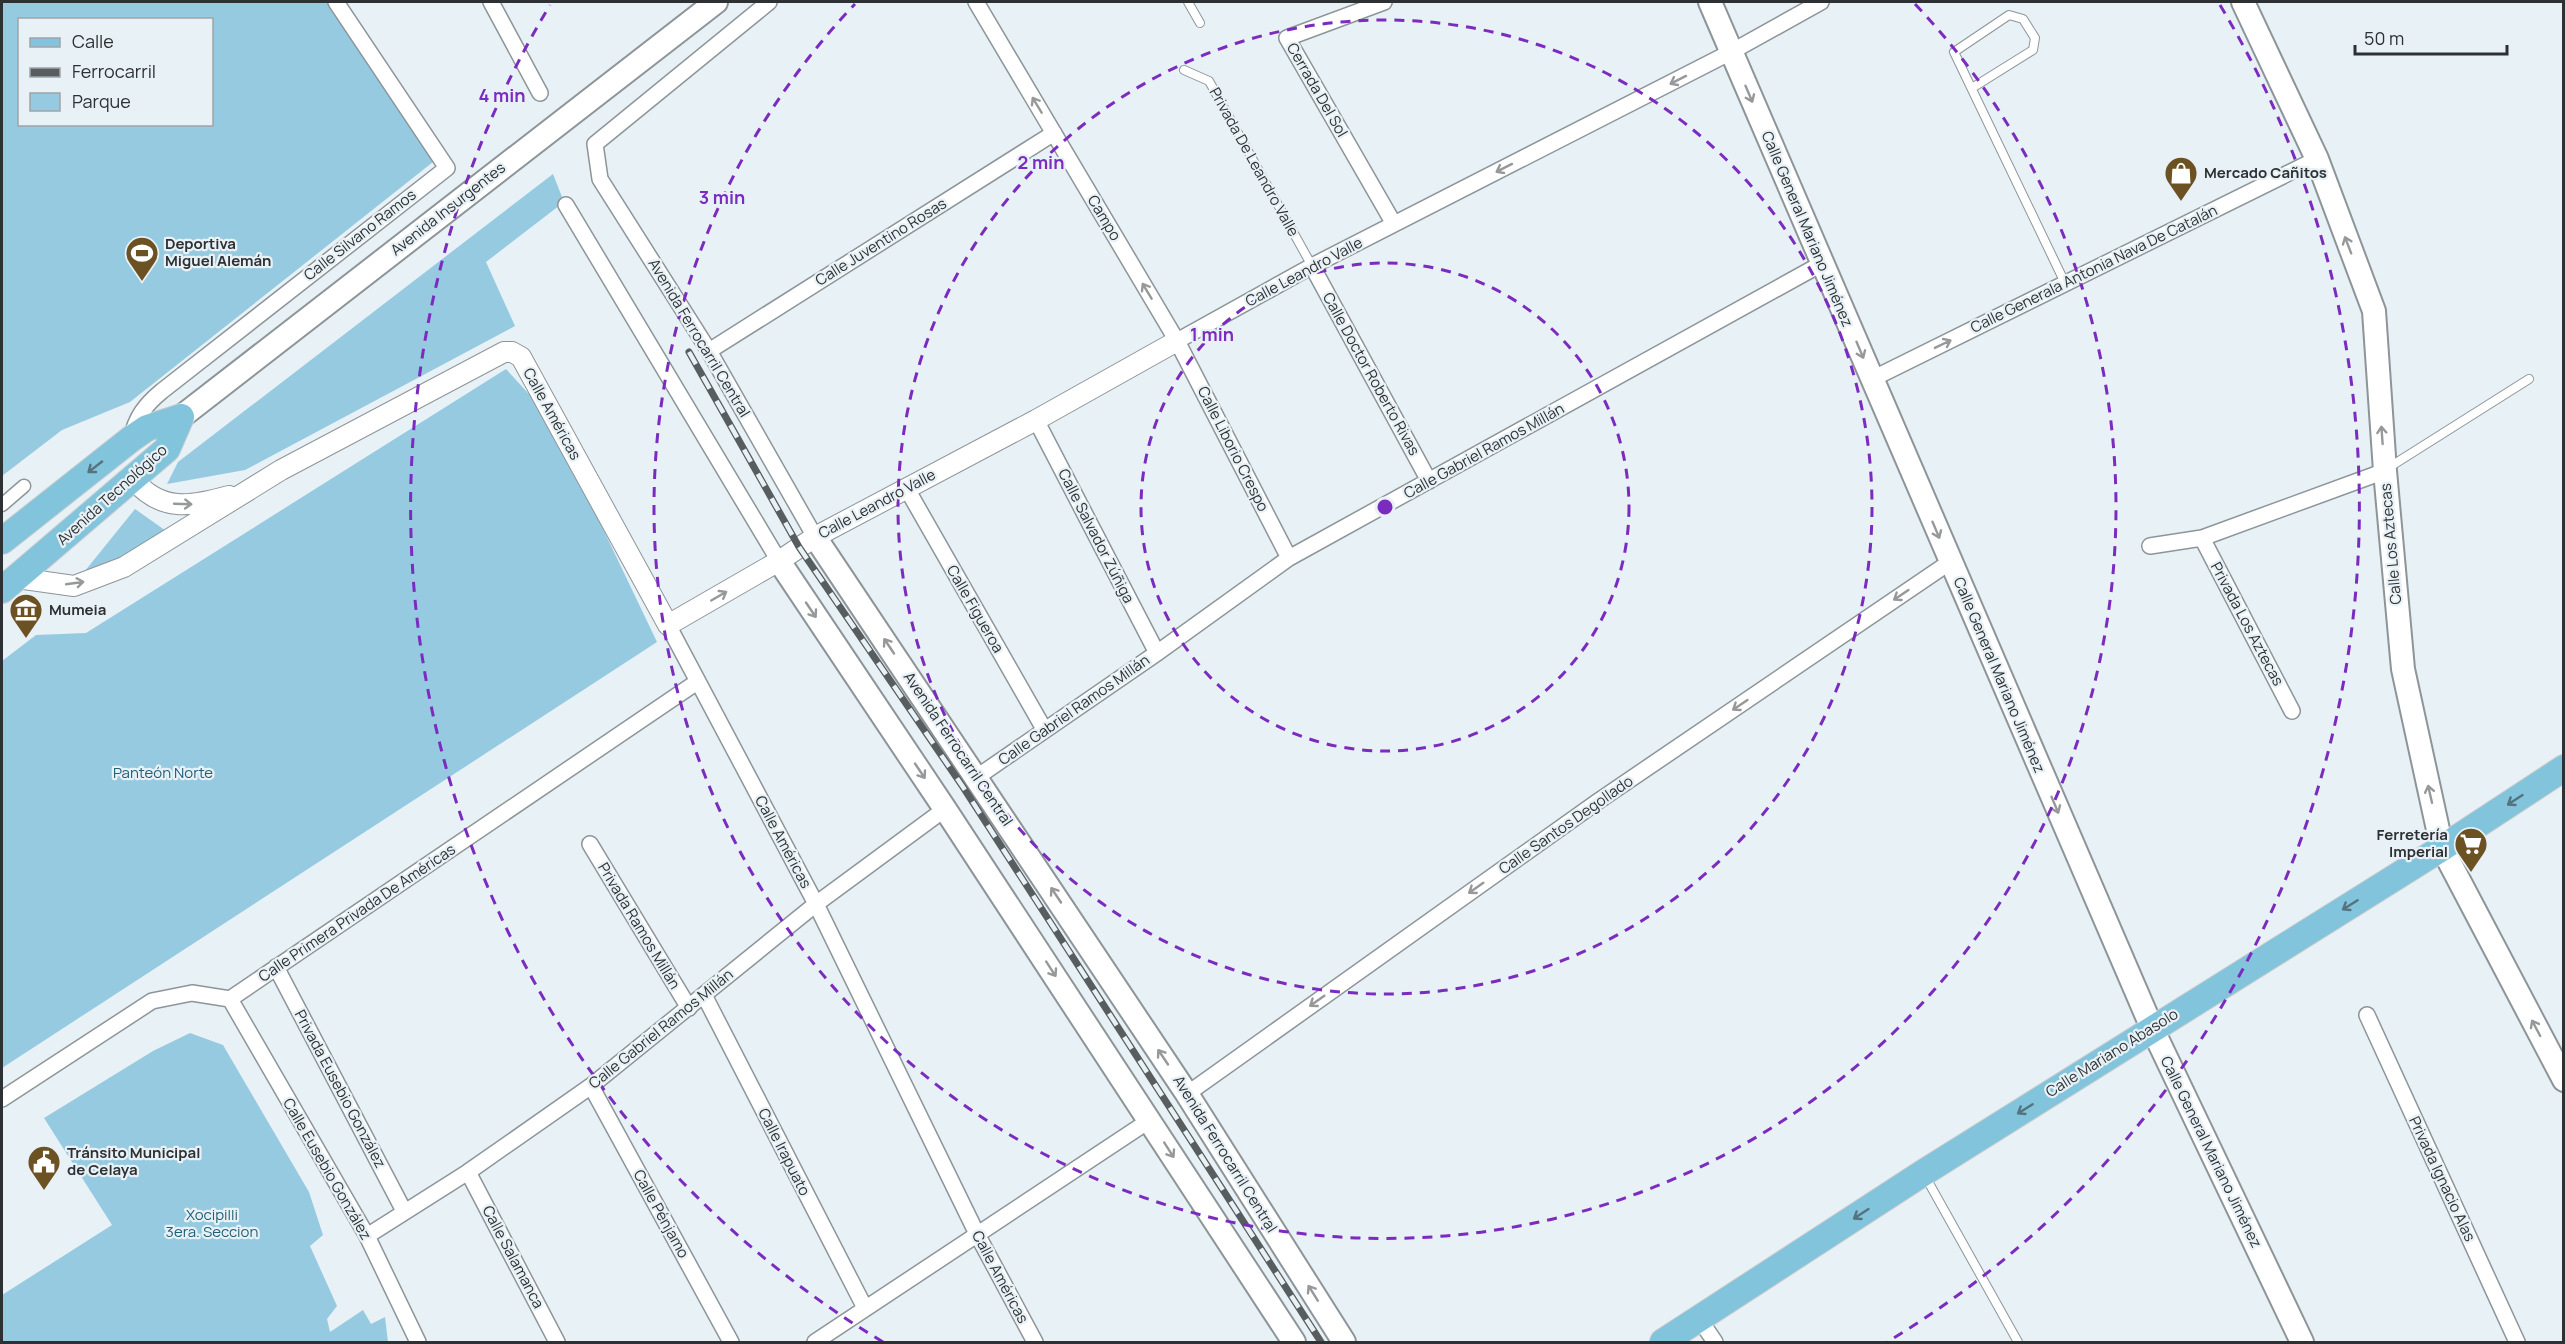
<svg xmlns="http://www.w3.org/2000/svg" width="2565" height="1344" font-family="Manrope,sans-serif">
<rect width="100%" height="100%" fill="#e8f1f6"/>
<path fill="#96cae1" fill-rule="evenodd" d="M2,2H327L433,162L130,402L62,430L2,476ZM20,20H212V124H20Z
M553,174L564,202L486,262L515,326L245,470L167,484L178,462Z
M506,369L549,416L657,642L2,1068V661L36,635L86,633Z
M135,509L169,533L76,582Z
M190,1033L223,1045L309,1192L323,1235L310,1246L337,1306L327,1319L330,1332L363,1310L371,1324L385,1317L388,1342H2V1295L112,1225L44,1118L153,1051Z"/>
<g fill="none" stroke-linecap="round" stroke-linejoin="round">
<defs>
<path id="service" d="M1188,2L1200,23
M1184,70L1209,81L1312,266
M1972,88L2033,50L2035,38L2023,19L2009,15L1954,52L2065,283
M2388,468L2529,379
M1925,1176L2018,1342"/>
<path id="pedestrian" d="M2,505L24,486"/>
<path id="minor" d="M491,2L540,93
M769,2L595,144L600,179L709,351L815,537
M976,2L1177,341L1289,558
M1384,2L1287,38L1394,224
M566,205L779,561
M1312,266L1429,481
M1177,341L1312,266L1731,52L1821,2
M709,351L1054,133
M1872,379L2317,159
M1036,420L1157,653
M131,439C136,417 145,405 162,391L447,168L336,2
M907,489L1044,729
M2202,538L2292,711
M2150,546L2202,538L2385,471
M668,625L816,904L978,1236L1035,1342
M977,777L1157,653L1289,558L1823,263
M590,844L689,1008
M276,967L404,1211
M704,995L865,1308
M230,999L367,1236L418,1342
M2367,1015L2517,1342
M591,1086L731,1342
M1187,1094L1597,802L1950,562
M2,1099L152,1001L192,993L230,999L697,682
M468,1172L557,1342
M367,1236L468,1172L591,1086L816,904L945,809
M1700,1320L1715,1342
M815,1342L1150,1120"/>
<path id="tertiary" d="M133,479C161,513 192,506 229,496
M17,578L74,586L124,567L281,470L504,352H512L521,357L668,625L779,561L815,537L1036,420L1177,341"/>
<path id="secondary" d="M1710,2L2152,1028L2302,1342
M2243,2L2317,159L2374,311L2385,471L2403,669L2442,848L2564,1080
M181,417L716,2
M815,537L1187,1094L1344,1342
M779,561L945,809L1294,1342"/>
<path id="primary" d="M2,541L131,439L147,428L181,417
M2,590L167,449L181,417
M1663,1342L1923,1173L2442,848L2564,768"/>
</defs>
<use href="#service" stroke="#8d9599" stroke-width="10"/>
<use href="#pedestrian" stroke="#8d9599" stroke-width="15"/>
<use href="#minor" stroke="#8d9599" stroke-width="18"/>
<use href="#tertiary" stroke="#8d9599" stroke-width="22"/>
<use href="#secondary" stroke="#8d9599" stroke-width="26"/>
<use href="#primary" stroke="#cdcece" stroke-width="28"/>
<use href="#service" stroke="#fff" stroke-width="8"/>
<use href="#pedestrian" stroke="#fff" stroke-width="12"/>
<use href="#minor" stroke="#fff" stroke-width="15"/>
<use href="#tertiary" stroke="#fff" stroke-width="20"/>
<use href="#secondary" stroke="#fff" stroke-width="22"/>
<use href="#primary" stroke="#82c4dc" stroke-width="26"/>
<defs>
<path id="rail" d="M689,352L799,547L963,787L1321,1342"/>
</defs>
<use href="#rail" stroke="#585d5f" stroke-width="7"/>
<use href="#rail" stroke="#e8f1f6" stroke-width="4.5" stroke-dasharray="14" stroke-linecap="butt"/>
</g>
<defs><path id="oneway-shaft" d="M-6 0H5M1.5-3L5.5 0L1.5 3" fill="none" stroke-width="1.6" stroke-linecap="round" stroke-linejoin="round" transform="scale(1.5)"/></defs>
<g stroke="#969899">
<use href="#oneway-shaft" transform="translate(1678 80) rotate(153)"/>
<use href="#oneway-shaft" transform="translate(1749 94) rotate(67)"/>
<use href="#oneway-shaft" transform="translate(1037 105) rotate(-121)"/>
<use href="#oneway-shaft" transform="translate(1504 168) rotate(153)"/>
<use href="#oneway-shaft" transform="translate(2348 245) rotate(-111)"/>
<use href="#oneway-shaft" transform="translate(1147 291) rotate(-121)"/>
<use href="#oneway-shaft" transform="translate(1943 344) rotate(-26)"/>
<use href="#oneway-shaft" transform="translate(1860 350) rotate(67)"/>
<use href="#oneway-shaft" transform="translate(2382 435) rotate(-94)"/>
<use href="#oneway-shaft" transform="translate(183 504) rotate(2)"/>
<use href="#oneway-shaft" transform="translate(1936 530) rotate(67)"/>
<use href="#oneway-shaft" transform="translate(75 583) rotate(-8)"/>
<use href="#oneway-shaft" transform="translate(1901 595) rotate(146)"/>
<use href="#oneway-shaft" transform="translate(719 596) rotate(-30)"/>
<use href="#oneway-shaft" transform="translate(811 610) rotate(56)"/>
<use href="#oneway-shaft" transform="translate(889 646) rotate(-124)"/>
<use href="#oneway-shaft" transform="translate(1740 705) rotate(146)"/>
<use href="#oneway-shaft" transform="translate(920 771) rotate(56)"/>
<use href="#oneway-shaft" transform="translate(2430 794) rotate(-103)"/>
<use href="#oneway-shaft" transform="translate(2055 805) rotate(67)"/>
<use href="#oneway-shaft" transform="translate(1476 888) rotate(145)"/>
<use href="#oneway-shaft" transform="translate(1056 895) rotate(-124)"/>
<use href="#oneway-shaft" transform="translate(1051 969) rotate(57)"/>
<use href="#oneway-shaft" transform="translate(1317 1001) rotate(145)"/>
<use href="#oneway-shaft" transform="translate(2536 1028) rotate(-118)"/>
<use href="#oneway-shaft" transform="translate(1163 1057) rotate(-124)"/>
<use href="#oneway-shaft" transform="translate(1169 1150) rotate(57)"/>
<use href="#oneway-shaft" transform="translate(1313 1293) rotate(-122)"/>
</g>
<g stroke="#54737f">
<use href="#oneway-shaft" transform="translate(95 467) rotate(142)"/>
<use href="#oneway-shaft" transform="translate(2515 800) rotate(147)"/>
<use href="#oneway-shaft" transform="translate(2350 905) rotate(148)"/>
<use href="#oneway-shaft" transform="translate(2025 1109) rotate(148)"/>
<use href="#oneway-shaft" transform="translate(1861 1214) rotate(147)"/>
</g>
<g fill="none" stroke="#7b2cbf" stroke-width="3" stroke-dasharray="10 8">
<circle cx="1385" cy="507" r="244"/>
<circle cx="1385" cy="507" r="487"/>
<path d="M1915 4A731 731 0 1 1 855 4"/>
<path d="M883 1342A974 974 0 0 1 550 5M2220 5A974 974 0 0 1 1887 1342"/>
</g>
<defs>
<symbol id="shop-pin" viewBox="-11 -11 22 30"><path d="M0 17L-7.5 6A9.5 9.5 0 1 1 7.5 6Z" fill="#6c5123" stroke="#e8f1f6"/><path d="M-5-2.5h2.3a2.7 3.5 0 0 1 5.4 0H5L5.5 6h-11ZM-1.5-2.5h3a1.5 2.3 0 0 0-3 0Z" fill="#fff"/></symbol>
<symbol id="stadium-pin" viewBox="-11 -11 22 30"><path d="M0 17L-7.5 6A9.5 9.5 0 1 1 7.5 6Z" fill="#6c5123" stroke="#e8f1f6"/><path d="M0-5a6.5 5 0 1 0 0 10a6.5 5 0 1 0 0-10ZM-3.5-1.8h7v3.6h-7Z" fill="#fff"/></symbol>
<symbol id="museum-pin" viewBox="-11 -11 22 30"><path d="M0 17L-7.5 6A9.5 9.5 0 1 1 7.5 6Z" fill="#6c5123" stroke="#e8f1f6"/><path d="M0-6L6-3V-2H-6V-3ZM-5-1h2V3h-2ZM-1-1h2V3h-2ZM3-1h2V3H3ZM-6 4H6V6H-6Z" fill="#fff"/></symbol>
<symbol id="supermarket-pin" viewBox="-11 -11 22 30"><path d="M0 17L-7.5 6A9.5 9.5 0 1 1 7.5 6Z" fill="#6c5123" stroke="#e8f1f6"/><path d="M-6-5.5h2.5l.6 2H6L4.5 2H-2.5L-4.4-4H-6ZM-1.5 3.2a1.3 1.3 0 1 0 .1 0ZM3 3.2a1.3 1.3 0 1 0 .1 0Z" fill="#fff"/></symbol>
<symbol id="civic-pin" viewBox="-11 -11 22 30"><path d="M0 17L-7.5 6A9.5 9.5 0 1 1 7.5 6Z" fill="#6c5123" stroke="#e8f1f6"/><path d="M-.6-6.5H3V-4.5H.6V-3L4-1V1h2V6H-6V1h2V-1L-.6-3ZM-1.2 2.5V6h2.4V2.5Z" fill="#fff"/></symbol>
</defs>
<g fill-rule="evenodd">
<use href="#shop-pin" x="2162" y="154" width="38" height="52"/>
<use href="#stadium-pin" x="123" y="234" width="38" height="52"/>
<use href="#museum-pin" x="7" y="591" width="38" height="52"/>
<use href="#supermarket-pin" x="2452" y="825" width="38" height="52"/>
<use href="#civic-pin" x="25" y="1143" width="38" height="52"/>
</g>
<g text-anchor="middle" stroke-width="4.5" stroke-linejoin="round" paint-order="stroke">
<g font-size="15" fill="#2e3133" stroke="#e8f1f6">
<text transform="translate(1317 90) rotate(60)" y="5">Cerrada Del Sol</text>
<text transform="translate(1254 162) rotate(61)" y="5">Privada De Leandro Valle</text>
<text transform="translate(448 209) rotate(-38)" y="5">Avenida Insurgentes</text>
<text transform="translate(1104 218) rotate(59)" y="5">Campo</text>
<text transform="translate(1807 229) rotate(67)" y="5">Calle General Mariano Jiménez</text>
<text transform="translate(360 235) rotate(-38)" y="5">Calle Silvano Ramos</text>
<text transform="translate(881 242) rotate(-32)" y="5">Calle Juventino Rosas</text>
<text transform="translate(2094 269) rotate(-26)" y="5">Calle Generala Antonia Nava De Catalán</text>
<text transform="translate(1304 272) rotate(-28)" y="5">Calle Leandro Valle</text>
<text transform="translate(699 338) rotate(59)" y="5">Avenida Ferrocarril Central</text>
<text transform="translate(1371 374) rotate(61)" y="5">Calle Doctor Roberto Rivas</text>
<text transform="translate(552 414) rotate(61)" y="5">Calle Américas</text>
<text transform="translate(1233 449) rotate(63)" y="5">Calle Liborio Crespo</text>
<text transform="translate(1484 451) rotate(-29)" y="5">Calle Gabriel Ramos Millán</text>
<text transform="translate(112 495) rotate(-42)" y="5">Avenida Tecnológico</text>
<text transform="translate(877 504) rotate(-28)" y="5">Calle Leandro Valle</text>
<text transform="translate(1096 536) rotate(63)" y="5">Calle Salvador Zúñiga</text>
<text transform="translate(2391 544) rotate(-95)" y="5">Calle Los Aztecas</text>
<text transform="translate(975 609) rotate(60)" y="5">Calle Figueroa</text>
<text transform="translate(2247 624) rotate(62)" y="5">Privada Los Aztecas</text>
<text transform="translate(1999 675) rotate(67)" y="5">Calle General Mariano Jiménez</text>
<text transform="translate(1074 710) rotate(-35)" y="5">Calle Gabriel Ramos Millán</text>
<text transform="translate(958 749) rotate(56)" y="5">Avenida Ferrocarril Central</text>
<text transform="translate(1566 825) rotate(-35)" y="5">Calle Santos Degollado</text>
<text transform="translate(783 842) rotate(62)" y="5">Calle Américas</text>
<text transform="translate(357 913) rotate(-34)" y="5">Calle Primera Privada De Américas</text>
<text transform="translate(639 926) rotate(59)" y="5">Privada Ramos Millán</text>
<text transform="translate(661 1029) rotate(-39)" y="5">Calle Gabriel Ramos Millán</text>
<text transform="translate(2112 1053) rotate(-32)" y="5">Calle Mariano Abasolo</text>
<text transform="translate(340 1089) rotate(62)" y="5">Privada Eusebio González</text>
<text transform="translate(784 1152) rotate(63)" y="5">Calle Irapuato</text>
<text transform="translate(2211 1152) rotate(64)" y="5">Calle General Mariano Jiménez</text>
<text transform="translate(1225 1154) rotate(58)" y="5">Avenida Ferrocarril Central</text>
<text transform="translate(327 1169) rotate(60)" y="5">Calle Eusebio González</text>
<text transform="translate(2442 1179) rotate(65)" y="5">Privada Ignacio Alas</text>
<text transform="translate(661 1214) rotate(61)" y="5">Calle Pénjamo</text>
<text transform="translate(513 1257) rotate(62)" y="5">Calle Salamanca</text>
<text transform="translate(1000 1277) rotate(62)" y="5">Calle Américas</text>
</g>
<g font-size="15" font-weight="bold" fill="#2e3133" stroke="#e8f1f6" text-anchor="start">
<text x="2204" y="178">Mercado Cañitos</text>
<text x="165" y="249">Deportiva<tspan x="165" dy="17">Miguel Alemán</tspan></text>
<text x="49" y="615">Mumeia</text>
<text x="2448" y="840" text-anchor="end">Ferretería<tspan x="2448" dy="17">Imperial</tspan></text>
<text x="67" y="1158">Tránsito Municipal<tspan x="67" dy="17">de Celaya</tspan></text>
</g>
<g font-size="15" fill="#1f5f78" stroke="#e8f1f6">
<text x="163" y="778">Panteón Norte</text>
<text x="212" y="1220">Xocipilli<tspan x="212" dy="17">3era. Seccion</tspan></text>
</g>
</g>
<circle cx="1385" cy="507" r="9" fill="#7b2cbf" stroke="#e8f1f6" stroke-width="3"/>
<g font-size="18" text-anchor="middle" font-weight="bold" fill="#7b2cbf" stroke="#e8f1f6" stroke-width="4.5" stroke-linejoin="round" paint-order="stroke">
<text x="502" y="102">4 min</text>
<text x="1041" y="169">2 min</text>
<text x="722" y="204">3 min</text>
<text x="1212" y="341">1 min</text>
</g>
<rect width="2565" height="1344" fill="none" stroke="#2e3133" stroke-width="6"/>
<rect x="18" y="18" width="195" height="108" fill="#e8f1f6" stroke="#9ea4a8" stroke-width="1.5"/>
<rect x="30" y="38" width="30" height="9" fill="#82c4dc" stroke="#9ea4a8" stroke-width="1.5"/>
<text x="72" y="48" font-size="18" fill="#2e3133">Calle</text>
<rect x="30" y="68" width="30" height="9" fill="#585d5f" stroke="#9ea4a8" stroke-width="1.5"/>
<text x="72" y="78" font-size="18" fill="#2e3133">Ferrocarril</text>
<rect x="30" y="93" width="30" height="18" fill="#96cae1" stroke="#9ea4a8" stroke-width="1.5"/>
<text x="72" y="108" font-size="18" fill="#2e3133">Parque</text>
<path d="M2355 45v9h152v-9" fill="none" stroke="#2e3133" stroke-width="3"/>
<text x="2364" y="45" font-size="18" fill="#2e3133" stroke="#e8f1f6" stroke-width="4.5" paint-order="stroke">50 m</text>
</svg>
